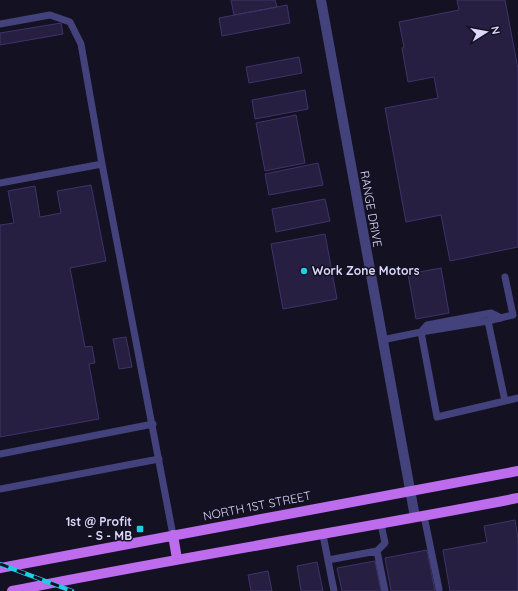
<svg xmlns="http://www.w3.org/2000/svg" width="518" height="591" font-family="Quicksand,sans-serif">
<rect width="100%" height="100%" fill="#141123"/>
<path fill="#261f41" stroke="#3f346a" d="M231,0H275L277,7L234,15Z
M457,0H505L518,69V247L450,261L441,215L406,222L385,108L438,98L434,77L408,82L402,48L404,47L399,22L459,10Z
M287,5L290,23L222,36L219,18Z
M61,23L63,34L0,45V33Z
M299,57L302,73L249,83L246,67Z
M305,90L308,109L255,119L252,100Z
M296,115L305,163L265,171L256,123Z
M318,163L323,185L269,195L265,174Z
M91,185L106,261L70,268L85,347L92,346L95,363L89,364L99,419L0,437V225L14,223L8,191L35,186L40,217L61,213L57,191Z
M325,199L330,221L276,232L272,209Z
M325,234L337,299L283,309L271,244Z
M441,268L449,313L416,319L408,274Z
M126,337L132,367L119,369L113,339Z
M515,520L518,539V591H450L443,550L487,542L484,526Z
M427,550L435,591H391L385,558Z
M375,561L381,591H342L337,568Z
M317,562L323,591H301L297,566Z
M268,571L272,591H251L248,575Z"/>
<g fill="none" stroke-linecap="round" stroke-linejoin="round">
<path stroke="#44427c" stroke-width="7" d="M0,24L50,15L70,22L81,44L102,164L173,535
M0,183L102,164
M505,277L513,315L488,321L505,401L518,398
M421,332L427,325L491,313L501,318
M421,332L488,321
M382,340L421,332L437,417L505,401
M0,454L153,424
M0,489L159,459
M424,516L439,589
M381,524L385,543L377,551L385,591
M323,535L334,591
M328,560L377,551"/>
<path stroke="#44427c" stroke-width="10" d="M321,0L415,517"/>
<path stroke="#bc6ced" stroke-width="10" d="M173,535L177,559
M0,568L518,471
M12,591C180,557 350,531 518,498"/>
<defs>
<path id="rail" d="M0,564L72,591"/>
</defs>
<use href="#rail" stroke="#1ccfe2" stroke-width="4.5"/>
<use href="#rail" stroke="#141123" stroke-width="3" stroke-dasharray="9" stroke-linecap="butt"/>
</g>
<g fill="#1ccfe2" stroke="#141123" stroke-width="1.5">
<circle cx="304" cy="271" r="4"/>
<rect x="136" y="525" width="8" height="8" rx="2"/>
</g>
<g text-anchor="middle" stroke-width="3" stroke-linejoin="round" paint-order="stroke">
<g font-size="12" fill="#dbd8fa" stroke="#141123">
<text transform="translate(371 209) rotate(80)" y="4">RANGE DRIVE</text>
<text transform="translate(257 506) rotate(-11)" y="4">NORTH 1ST STREET</text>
</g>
<g font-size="12" font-weight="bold" fill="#dbd8fa" stroke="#141123" text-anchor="start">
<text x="312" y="275">Work Zone Motors</text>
<text x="132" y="526" text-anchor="end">1st @ Profit<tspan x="132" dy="14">- S - MB</tspan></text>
</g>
</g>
<g transform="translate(486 32) rotate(79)" stroke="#141123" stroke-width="3" paint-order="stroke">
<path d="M0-3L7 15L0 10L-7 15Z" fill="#dbd8fa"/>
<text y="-6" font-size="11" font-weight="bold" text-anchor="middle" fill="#dbd8fa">N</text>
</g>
</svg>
